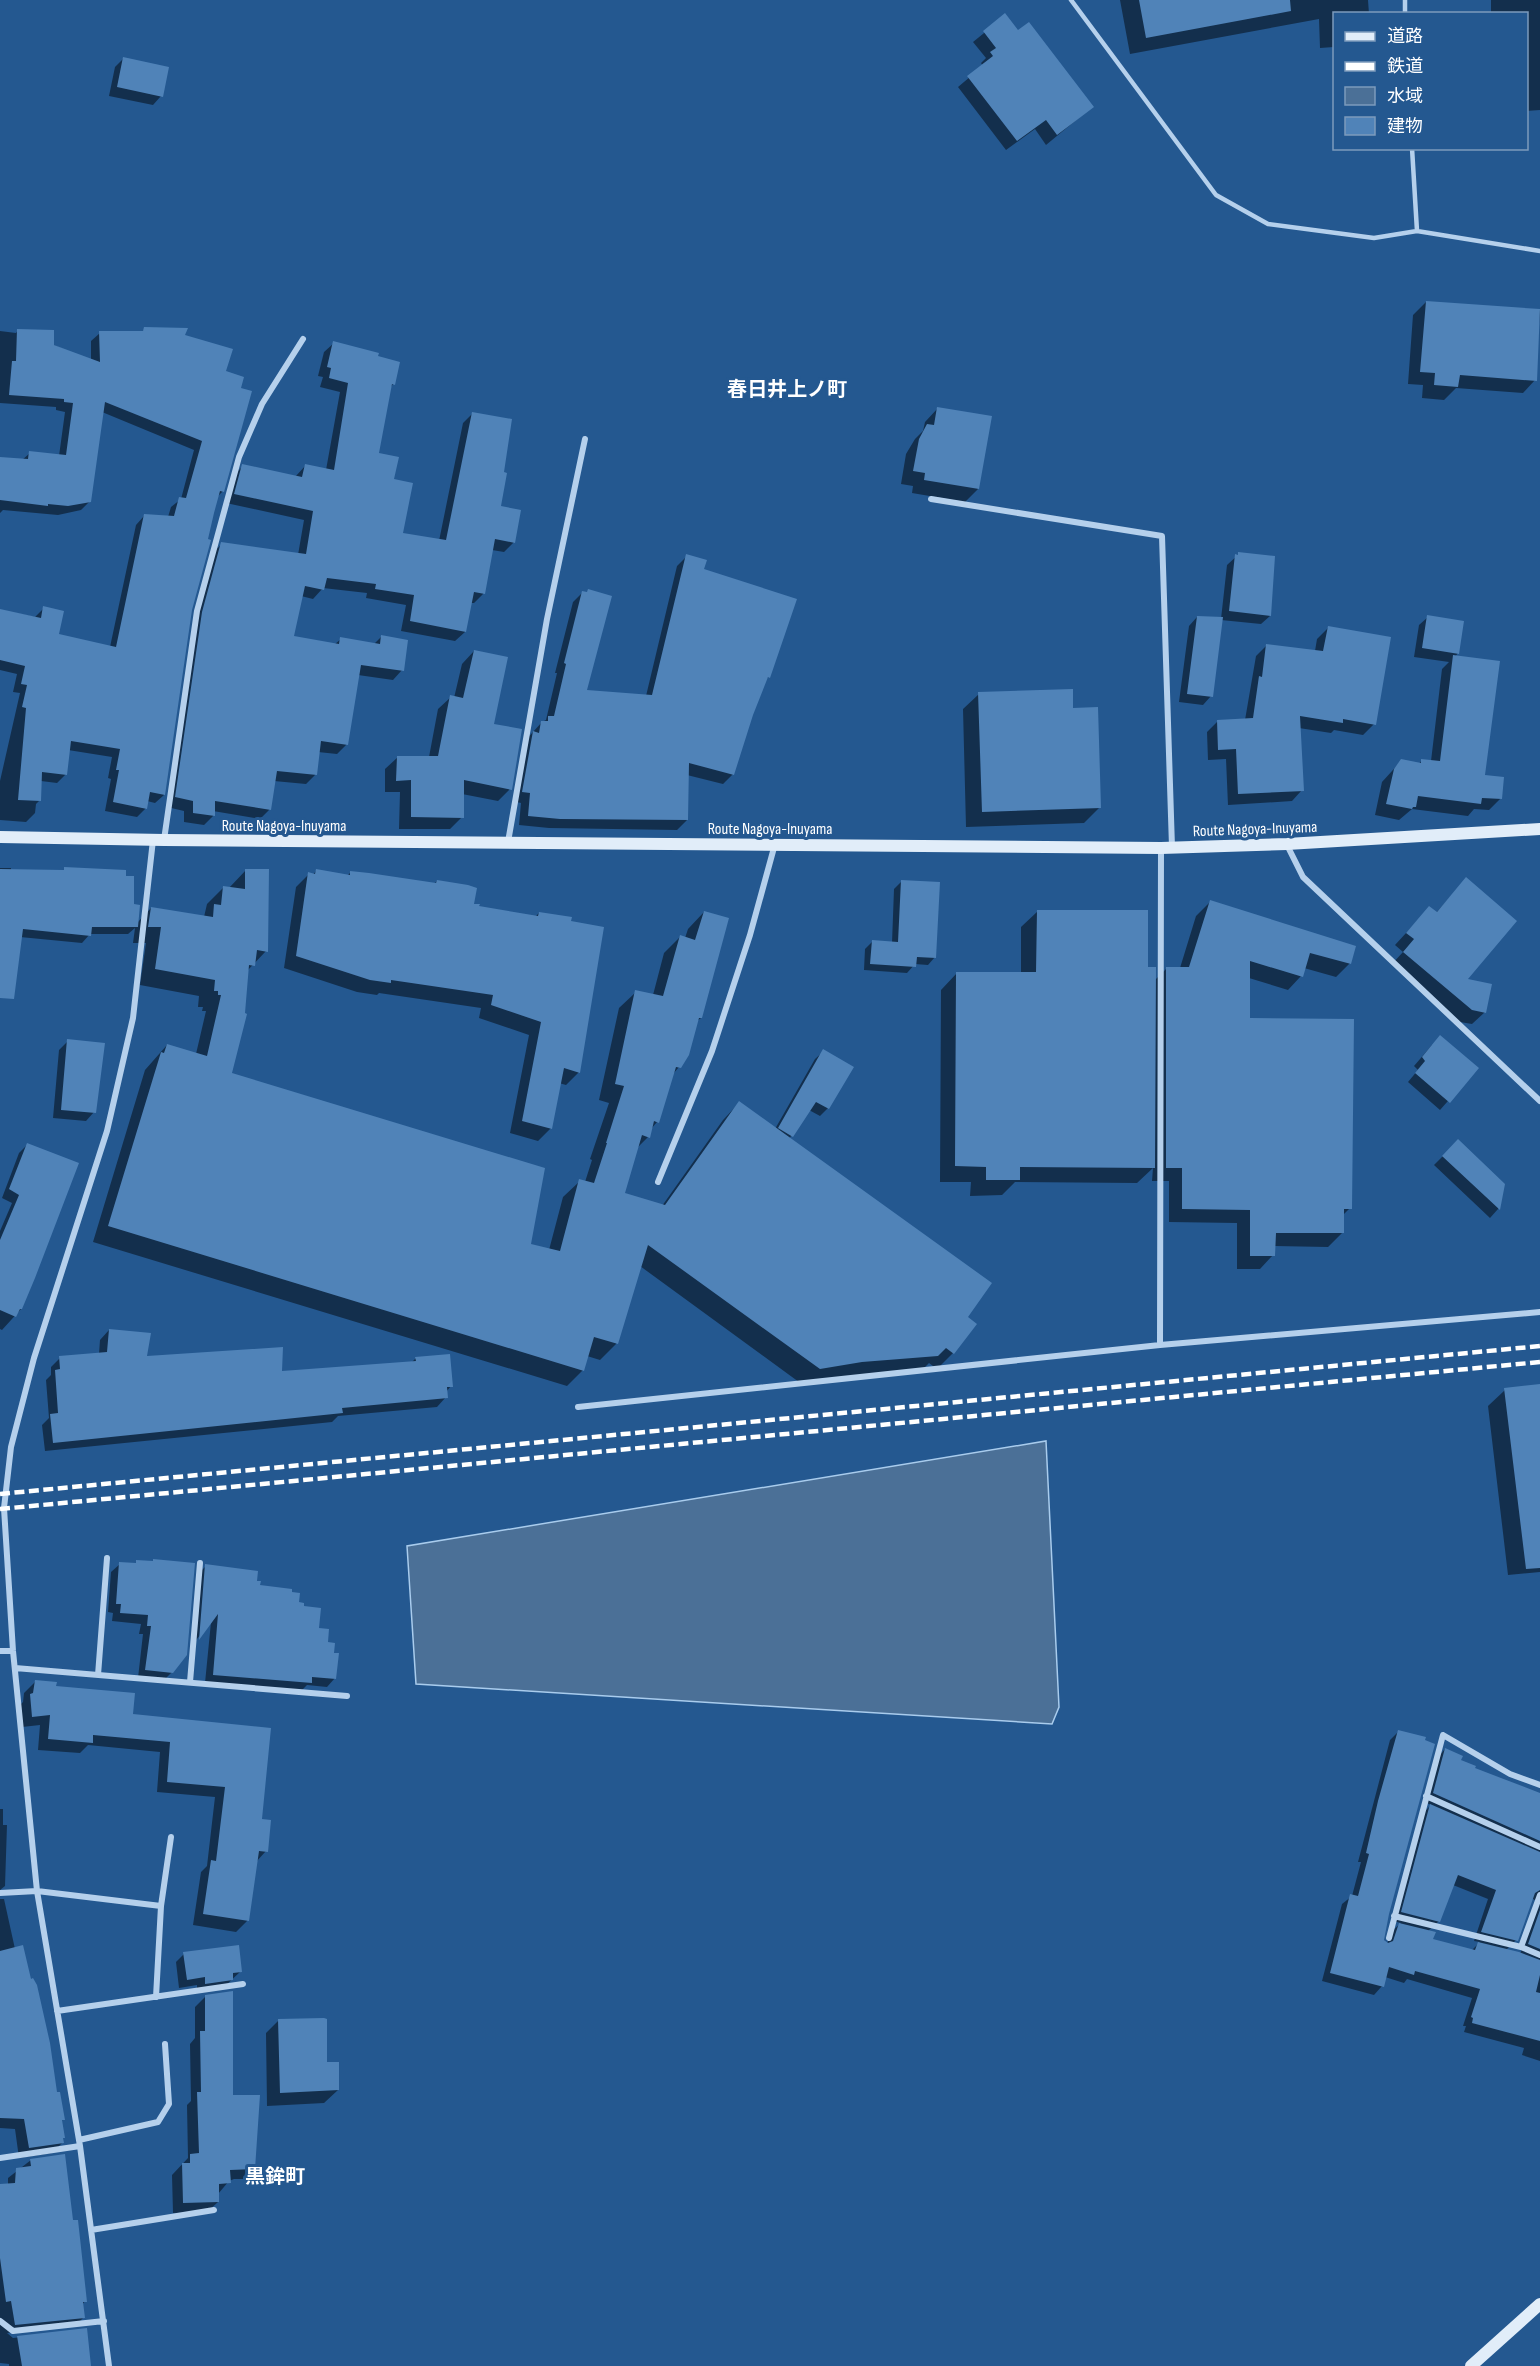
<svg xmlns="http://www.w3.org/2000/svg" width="1540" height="2366" font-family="'Sofia Sans Condensed','Noto Sans JP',sans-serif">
<rect width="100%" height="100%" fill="#245890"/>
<path fill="#4b7097" stroke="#a9cced" stroke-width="1.5" d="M1046,1441L1059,1707L1052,1724L416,1684L407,1546Z"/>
<path fill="#0007" fill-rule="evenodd" d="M1120,0H1368L1369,14H1334V47L1320,48L1319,19L1130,54Z
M1491,0H1540V110L1526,111V14H1491Z
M1005,16L1018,32L1092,107L1046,145L1035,129L1006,150L958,87L983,66L981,63L986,58L973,42Z
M123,59L161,96L153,105L109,96L115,67Z
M1426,302L1540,310L1535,380L1523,393L1456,388L1444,400L1422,398L1423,385L1408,384L1413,315Z
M145,329L183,336L224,372L223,491L217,497L190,609L164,795L155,803L147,801L146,808L137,817L105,811L111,779L108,778L112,757L68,750L66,774L57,783L41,781L40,800L36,804L35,813L26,822L0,820V781L20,693L13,692L17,674L0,670V610L35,617L44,608L57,635L110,647L136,525L144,516L168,517L171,507L181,499L194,450L102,412L90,501L81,510L58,515L3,510L0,513V458L22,460L30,453L59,456L65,412L56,410V407L0,403V331L16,333L18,330L91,361V341L100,333H141Z
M334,343L393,384L390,388L378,454L392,481L401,534L439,541L463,423L473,413L500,507L514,542L504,552L492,550L483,594L474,603H471L465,632L455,641L401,631L406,605L366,598L367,593L323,588L313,599L301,596L292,638L335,644L341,639L374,644L381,637L402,670L393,680L358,675L346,745L337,754L318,752L315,775L306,784L274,781L269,810L260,819L213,811V816L204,825L184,822V811L167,807L193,623L212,553L222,544L298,555L304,520L226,503L233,476L243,466L295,477L306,465L326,470L340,392L320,387L323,377L318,376L324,352Z
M938,408L978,489L965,502L912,493L913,486L901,484L906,454L915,439L923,431L925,422Z
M1239,554L1270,616L1261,624L1221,620L1211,696L1203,705L1179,702L1189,626L1197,617L1221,619L1227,565Z
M687,556L702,570L795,600L768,677L765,681L752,715L733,774L723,784L687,775V820L677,830L549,828L519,825L521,803L513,801L523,743L542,722L546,720L557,673H555L573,602L583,592L585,691L646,696L677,566Z
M1428,617L1458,653L1455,657L1483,776L1501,798L1489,810L1474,809L1468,816L1412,809L1399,820L1375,815L1382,782L1402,760L1419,764L1422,760L1431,761L1442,669L1449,662L1414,657L1419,625Z
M1328,628L1374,724L1363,735L1334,730L1331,733L1299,728L1302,790L1292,801L1228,805L1226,759L1208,760L1207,732L1217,722L1245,720L1256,656L1267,645L1315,651L1317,639Z
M474,651L510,789L498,801L462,794V817L450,829H399L400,792H385V769L398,757H429L438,709L451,697L454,698L462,664Z
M979,694L1100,807L1084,823L966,827L963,709Z
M0,868H11V871L62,872L65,869L132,905L137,923L151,908L204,917L207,904L223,888H229L246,870L266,951L247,971L231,1074L529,1246L549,1250L563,1197L580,1181L585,1182L592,1160L590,1159L609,1103L599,1100L619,1008L636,992L653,995L664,953L680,937L685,938L688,929L704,912L701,1018L697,1021L679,1067L673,1074L657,1122L651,1129L648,1137L637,1148L623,1194L662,1206L723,1120L739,1103L775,1129L815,1059L824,1051L828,1108L820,1116L809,1110L789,1139L966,1317L953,1353L937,1369L929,1363L920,1372L803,1385L640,1266L616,1344L600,1360L587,1356L583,1370L567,1386L93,1242L145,1070L167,1045L196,1054L206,1011H202L203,1007H198L199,996L140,985L146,943H133L135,928L128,934H90L82,943L20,937L0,992Z
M316,871L347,876L351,872L434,884L437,881L478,908L535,917L539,913L579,1072L566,1085L559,1083L551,1128L538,1141L510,1133L529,1035L479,1018L481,1008L379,993L377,995L357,992L284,968L296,887L309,874L313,875Z
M1466,879L1465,980L1485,1012L1472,1024L1460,1022L1392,964L1403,952L1395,945L1418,920L1436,913Z
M902,881L935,957L928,965L915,964L907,973L864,970L865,949L873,941L892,943L894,889Z
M1210,902L1350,963L1336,977L1304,968L1301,976L1288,990L1249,978L1248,1020L1350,1208L1342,1216V1233L1328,1247L1274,1246L1273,1255L1260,1269H1237V1223L1169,1222V1181H1152L1153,1168L1137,1183L1015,1182L1002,1195L970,1196L971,1182H940L941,990L957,973H1021V927L1038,911L1146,968L1154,981L1167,968H1180L1196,916Z
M68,1041L94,1112L86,1121L53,1118L59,1050Z
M1432,1045L1477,1068L1440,1110L1408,1082L1418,1070L1414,1066Z
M1458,1141L1503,1184L1498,1209L1490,1218L1434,1165Z
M27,1145L21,1309L2,1330L0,1329V1231L12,1203L2,1198L19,1153Z
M109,1330L145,1358L280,1373L411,1363L416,1358L451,1386L446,1392V1397L437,1407L338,1416L332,1422L45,1451L42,1425L49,1418L46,1380L51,1375V1367L60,1358L99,1354L100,1340Z
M1540,1385V1572L1508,1575L1488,1406L1505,1390Z
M137,1562L172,1672L163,1681L138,1678L143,1634H139L141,1624L112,1621L113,1613L108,1612L111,1572L120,1564L134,1565Z
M206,1566L255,1582L259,1586L297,1603L327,1644L335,1678L327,1687L307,1685L302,1690L205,1683L211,1622L192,1645L198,1574Z
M35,1682L131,1716L270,1729L261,1821L266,1851L256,1862L247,1921L236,1932L193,1925L201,1872L207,1866L215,1797L157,1792L160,1752L88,1745L80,1753L38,1750L40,1725L22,1727L19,1706L23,1702L24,1693Z
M1399,1731L1382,1937L1387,1945L1390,1933L1401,1923L1393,1921L1422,1814L1431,1805L1425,1802L1437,1758L1445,1749L1473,1769L1540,1797V2061L1522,2055L1524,2048L1464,2032L1466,2026H1463L1472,1998L1407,1979L1404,1983L1385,1977L1382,1986L1374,1995L1322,1981L1342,1904L1352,1896L1361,1862H1358L1390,1740ZM1453,1885L1488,1899L1474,1941L1480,1942L1471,1951L1431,1940L1428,1931L1439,1921ZM1532,1898L1536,1901L1537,1907L1520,1954L1506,1950L1516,1940Z
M0,1809H3V1825H7L5,1886L0,1890Z
M0,1899H4L15,1949L63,2119L61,2122L62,2143L52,2153L19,2158L15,2129L0,2128Z
M184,1954L241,1971L223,1988L197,1992V1985L179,1988L176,1962Z
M206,1996L232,2097L254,2169L243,2179H234L229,2181L218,2194V2202L207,2212L173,2213L172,2175L188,2158L187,2105L191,2101L190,2044L195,2038V2007Z
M279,2020L326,2064L338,2090L324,2103L267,2106L266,2033Z
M31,2160L72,2222L85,2301L82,2305L84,2317L76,2325L7,2333L13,2338L85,2330L90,2366H9V2364L0,2363V2186L8,2185V2178Z"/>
<path fill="#5083b8" d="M1139,0H1290L1291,11L1146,38Z
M1005,13L1018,30L1029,22L1094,107L1057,135L1046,120L1017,141L967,76L993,56L990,52L996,48L983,31Z
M123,57L169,67L163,97L117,87Z
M1426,301L1540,309L1537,381L1460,375L1458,387L1434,385L1435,373L1420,372Z
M144,327L188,328L185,335L233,349L226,371L244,377L241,388L252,391L224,492L220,491L214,513L208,539L211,540L192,610L165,795L150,792L147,809L113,802L119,770H116L120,749L71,741L67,775L42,772L41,801L18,800L26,708L22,707L27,685L21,684L25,666L0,660V609L41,618L43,606L64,611L59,634L116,647L144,514L174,516L179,497L186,498L202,441L105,402L91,502L68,506L48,504V506L0,500V457L28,459L29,451L66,455L73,403L64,402V399L9,395L12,361H16L17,329L54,330V345L100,362L99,331H143Z
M333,341L379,353L378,356L400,362L395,385L392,384L379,453L399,457L394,479L413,483L403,533L446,540L472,412L512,419L504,472L507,473L501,506L521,510L515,543L495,539L485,594L474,592L466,632L410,621L414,595L375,589L376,584L327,578L324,590L305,586L294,636L339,644L340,637L380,644L381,635L408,640L404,671L361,665L348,745L321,741L317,775L277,771L271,810L215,801V816L193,813V801L175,797L202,612L221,542L306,554L313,511L234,494L242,464L302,477L305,464L334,470L348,383L329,378L331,368L327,367Z
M937,407L992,416L979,489L924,480L925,473L913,471L919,439L927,424L934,425Z
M1238,552L1275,556L1271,616L1229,611L1235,554L1238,555Z
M686,554L707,560L704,569L797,599L770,678L768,677L753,715L734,775L689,763L688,820L560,819L528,816L530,793L522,792L533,731L539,733L541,721H548V716H554L566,664L564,663L582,591L587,592L588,589L612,596L587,690L652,695Z
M1427,615L1464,621L1459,654L1422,648Z
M1197,616L1223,617L1213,697L1187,694Z
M1328,626L1391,637L1376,725L1343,719V723L1300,716L1304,791L1238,794L1236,749L1218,750L1217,720L1253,718L1259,676L1262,677L1266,644L1323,651Z
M474,650L508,657L494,724L522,729L512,790L464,780V818L411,817V780L396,781L397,756H438L450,695L463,698Z
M1453,655L1500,661L1485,775L1504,777L1502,799L1482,798L1481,804L1418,796L1416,807H1413L1412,809L1386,804L1394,769L1401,759L1421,763V759L1440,761Z
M1073,689V708L1098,707L1101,808L982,812L978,692Z
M64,867L126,870V876H134V904L140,905L138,927H92L91,936L23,929L14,999L0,998V869L64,870Z
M245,869H269L268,952L257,950L255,966L249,965L245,1013L247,1014L232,1073L545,1168L531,1244L560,1251L579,1179L594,1183L607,1143H606L624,1086L615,1084L635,990L663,996L680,935L695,940L704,911L729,918L702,1018H699L689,1055L681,1068L676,1067L659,1123L654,1121L650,1138L642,1135L625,1193L665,1205L739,1101L992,1283L968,1317L977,1324L954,1354L946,1348L938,1356L862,1362L820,1369L648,1245L618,1344L594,1337L584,1371L108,1226L161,1052L164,1053L167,1044L207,1056L221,995H218V991H214L215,980L155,969L161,927H148L151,907L213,917L214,904L221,905L223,886L245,889Z
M316,869L350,875V871L369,873L436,883L437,880L468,885L477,888L474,904H480L479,906L538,916L539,912L572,917L571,921L604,927L580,1073L564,1068L552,1129L522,1121L541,1022L491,1005L493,995L391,980V983L370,980L296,956L308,872L315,874Z
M1466,877L1517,921L1468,979L1492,984L1486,1013L1472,1010L1403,952L1414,939L1406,933L1429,906L1437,912Z
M901,880L940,882L936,958L917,957L916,967L870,964L872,940L898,942Z
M1210,900L1356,946L1351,964L1310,953L1303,977L1250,961V1018L1354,1019L1352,1209H1344V1233H1276L1275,1256H1250V1210L1182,1209V1168H1166V967H1189Z
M1037,910H1148V967H1156L1155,1168L1020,1167V1180H986V1167L955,1166L956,972H1036Z
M1440,1035L1479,1068L1450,1103L1415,1073L1425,1061L1422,1057Z
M67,1039L105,1043L96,1113L61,1110Z
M823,1049L854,1067L829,1109L816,1102L793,1137L778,1128Z
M1458,1139L1505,1184L1500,1210L1442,1156Z
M27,1143L79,1163L35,1278L22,1309H20L16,1317L0,1310V1240L19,1195L9,1189Z
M109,1329L151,1333L147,1356L283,1347L282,1371L416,1361L415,1357L450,1354L453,1387H447L448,1398L342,1408L343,1413L53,1443L50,1414L58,1413L55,1370L60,1369L59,1356L107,1352Z
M1540,1384V1568L1526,1569L1504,1388Z
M153,1559L195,1563L187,1655L173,1673L145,1670L151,1626H147L148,1615L120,1613L121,1604H116L119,1562L136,1563V1560L153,1561Z
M205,1564L258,1571L257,1581H261L260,1585L292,1589V1592L300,1593L299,1602L304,1603V1606L321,1608L319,1628L329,1629L328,1642L335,1643L334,1653H339L336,1679L312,1677V1683L213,1675L218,1614L199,1640Z
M35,1680L57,1682L56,1686L135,1693L133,1714L271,1728L262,1819L271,1820L268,1852L259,1851L249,1921L203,1914L211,1860L216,1861L225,1787L167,1782L170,1742L93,1735V1743L48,1739L50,1715L32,1717L30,1694L33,1693Z
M1398,1730L1426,1737L1425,1740L1435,1744L1389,1914L1384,1940L1388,1943L1393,1941L1399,1923L1436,1932L1433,1939L1475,1950L1478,1942L1519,1952L1540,1960V1975L1536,1992L1540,1993V2041L1472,2023L1473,2018L1471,2017L1480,1989L1415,1971L1414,1975L1389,1967L1384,1987L1330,1973L1350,1894L1358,1896L1369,1854L1366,1853L1378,1801Z
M1445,1748L1463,1756L1461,1760L1476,1766L1475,1768L1540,1793V1841L1433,1793Z
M1430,1804L1540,1852V1890L1535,1893L1518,1941L1481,1932L1496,1890L1458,1875L1440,1922L1401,1912Z
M1540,1910V1949L1528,1944Z
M23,1945L31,1979L33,1978L37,1985L50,2043L57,2092H60L65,2120H62L65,2138H63L64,2143L29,2148L24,2119L0,2118V1951Z
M239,1945L242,1972L233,1973V1980L205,1984V1977L187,1980L183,1952Z
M233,1991V2095H260L255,2169L230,2170L231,2183L219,2184V2202L183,2203L182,2163H190V2154L199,2153L197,2092H201L200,2031H205V1995Z
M324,2018L327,2019V2062H339V2090L280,2093L278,2019Z
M65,2154L73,2220H78L87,2302H83L85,2318L15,2325L11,2301L6,2302L0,2258V2184L15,2183L16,2168L31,2166L30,2159Z
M87,2328L91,2366H22L17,2336Z"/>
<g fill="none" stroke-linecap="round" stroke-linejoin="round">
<path stroke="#b5d0ec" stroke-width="4.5" d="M1071,0L1216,195L1268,224L1374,238L1417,231L1412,148
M1405,0V14
M1417,231L1540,251"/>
<path stroke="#b5d0ec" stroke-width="6" d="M931,499L1162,536L1172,847
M164,840L197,611L239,457L262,404L303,339
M508,842L547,619L585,439
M1287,845L1303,877L1540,1101
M658,1182L712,1051L750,935L775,844
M1160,1345L1161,848
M578,1407L1160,1345L1540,1312
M0,1651H13
M15,1668L347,1696
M98,1675L107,1558
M190,1682L200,1563
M1426,1796L1540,1847
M0,1893L37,1891L161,1906
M1394,1916L1521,1947L1540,1955
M1389,1938L1443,1735L1510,1774L1540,1785
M1521,1947L1540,1895
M156,1997L161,1906L171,1837
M57,2011L243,1984
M79,2140L158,2122L169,2104L165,2044
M0,2158L80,2146
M91,2230L214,2210
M0,2321L13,2331L104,2321
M109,2366L80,2146L37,1891L13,1651L4,1508L11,1447L34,1358L107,1131L133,1018L153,840"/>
<path stroke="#e1edf9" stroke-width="12" d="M0,837L164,840L1161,848L1287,844L1540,829
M1471,2366L1540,2304"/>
<path stroke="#fff" stroke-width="4.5" stroke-dasharray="10 4.5" stroke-linecap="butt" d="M0,1494L1540,1346
M0,1509L1540,1362"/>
</g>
<g text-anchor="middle" stroke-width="6" stroke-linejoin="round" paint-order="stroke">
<g font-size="16" fill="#fff" stroke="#245890">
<text x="284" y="831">Route Nagoya-Inuyama</text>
<text x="770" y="834">Route Nagoya-Inuyama</text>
<text transform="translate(1255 828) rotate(-2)" y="6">Route Nagoya-Inuyama</text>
</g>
<g font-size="20" font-weight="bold" fill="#fff" stroke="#245890">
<text x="787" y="396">春日井上ノ町</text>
<text x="275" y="2183">黒鉾町</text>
</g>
</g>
<rect x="1333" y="12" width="195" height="138" fill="#245890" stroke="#7c9bbc" stroke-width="1.5"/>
<rect x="1345" y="32" width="30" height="9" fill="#e1edf9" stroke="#7c9bbc" stroke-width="1.5"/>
<text x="1387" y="42" font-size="18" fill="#ffffff">道路</text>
<rect x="1345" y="62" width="30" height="9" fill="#ffffff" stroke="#7c9bbc" stroke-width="1.5"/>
<text x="1387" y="72" font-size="18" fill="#ffffff">鉄道</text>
<rect x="1345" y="87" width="30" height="18" fill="#4b7097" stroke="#7c9bbc" stroke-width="1.5"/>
<text x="1387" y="102" font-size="18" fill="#ffffff">水域</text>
<rect x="1345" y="117" width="30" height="18" fill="#5083b8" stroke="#7c9bbc" stroke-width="1.5"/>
<text x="1387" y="132" font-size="18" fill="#ffffff">建物</text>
</svg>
